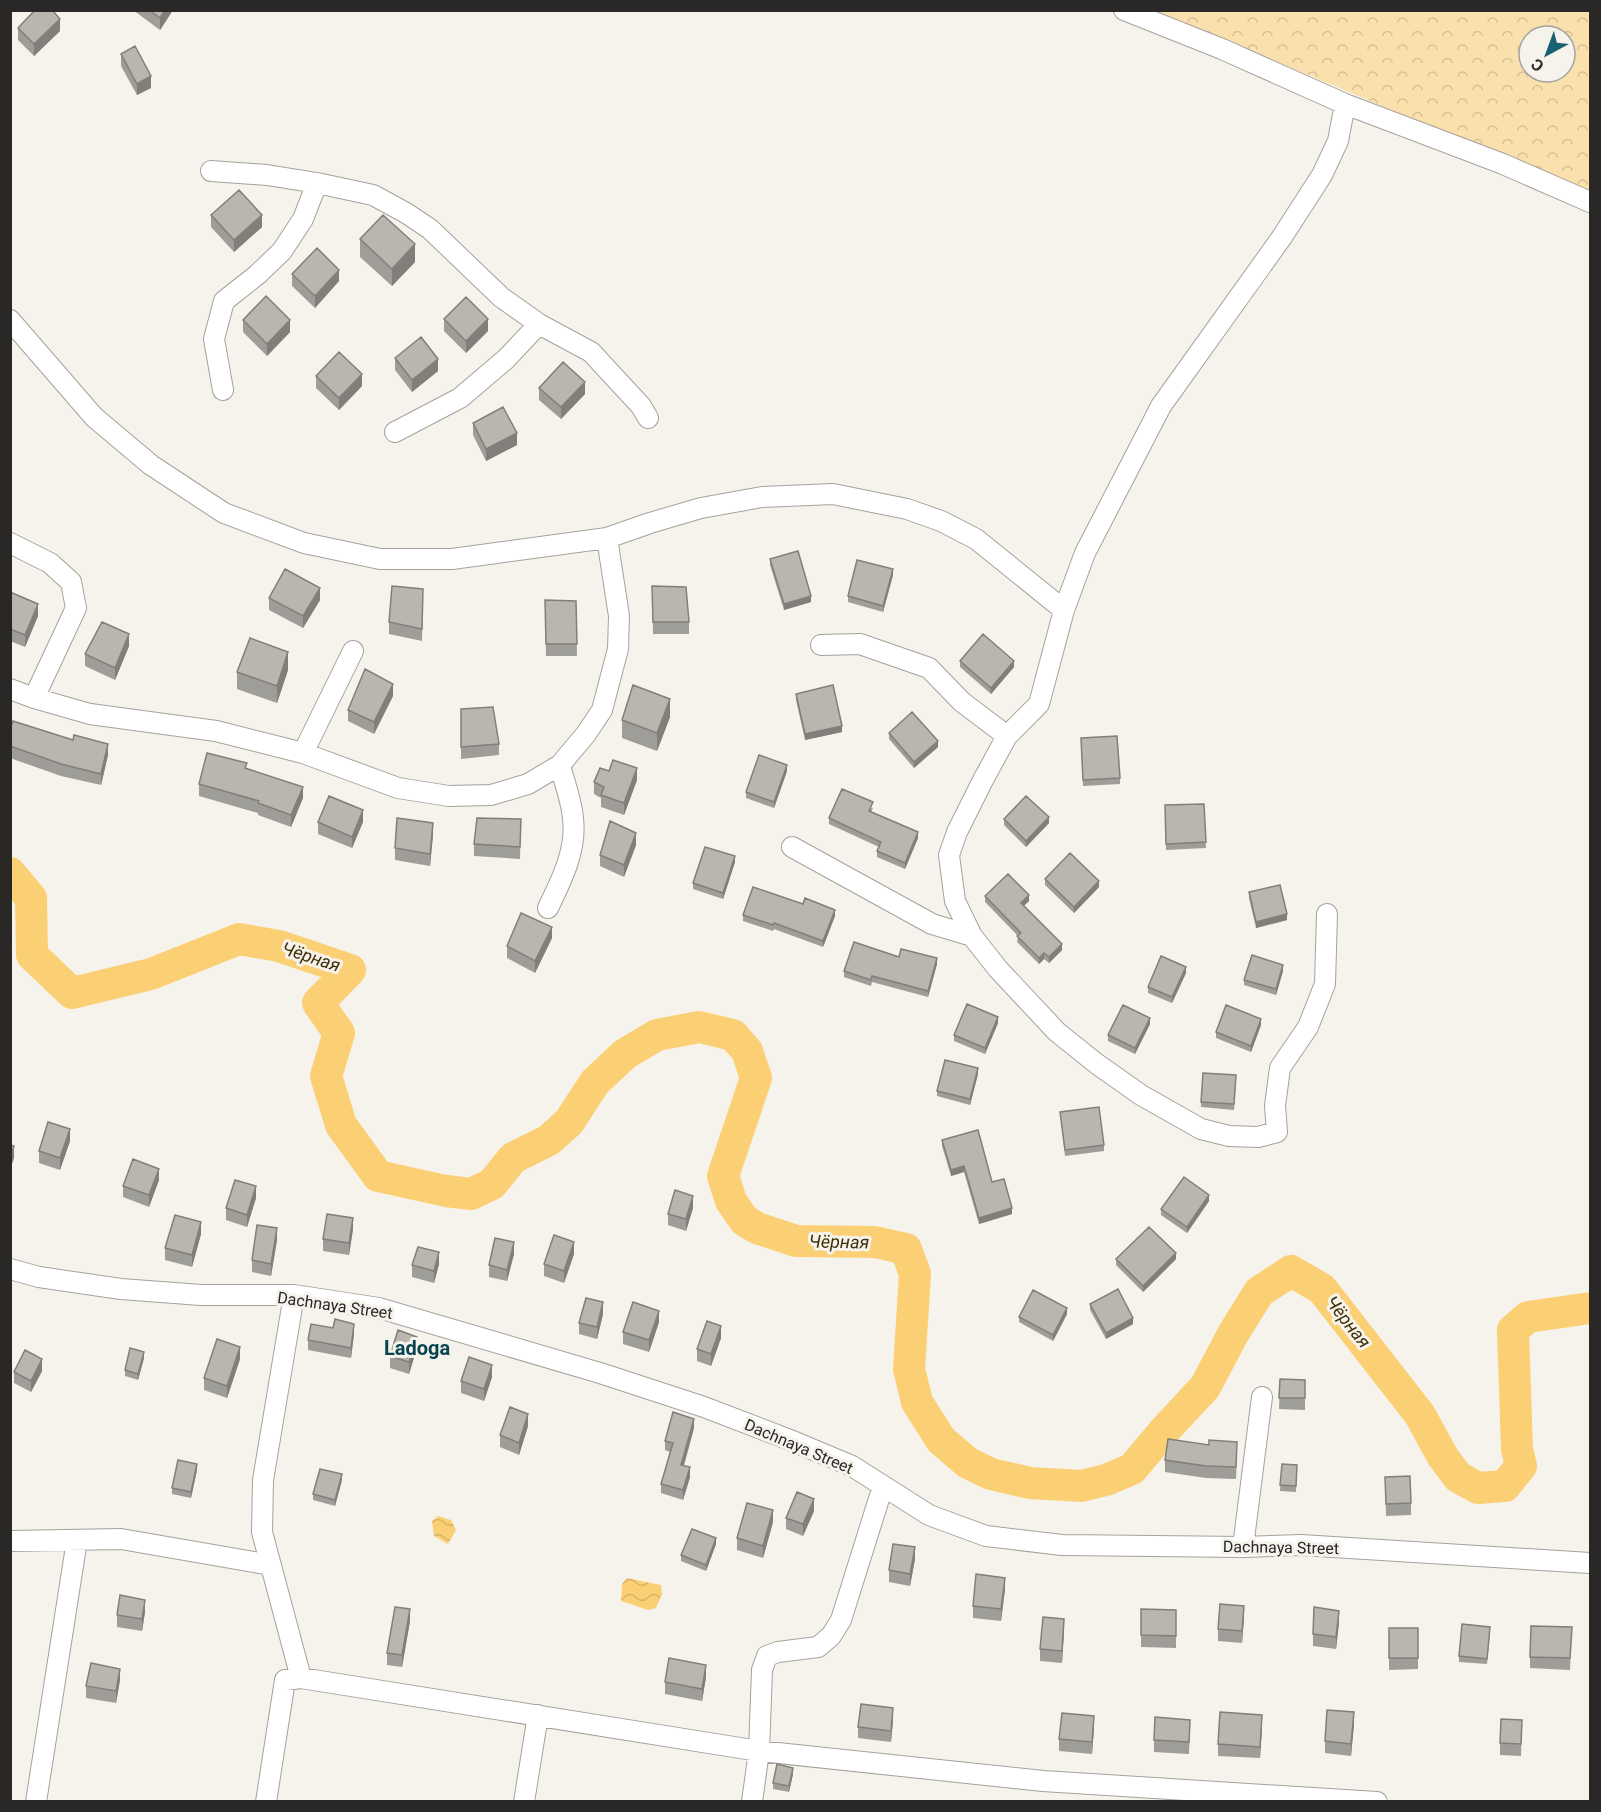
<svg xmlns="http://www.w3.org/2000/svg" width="1601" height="1812" font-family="Roboto,sans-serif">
<defs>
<pattern id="forest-crowns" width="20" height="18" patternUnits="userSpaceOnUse" patternTransform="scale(1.5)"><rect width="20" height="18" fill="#fae0ad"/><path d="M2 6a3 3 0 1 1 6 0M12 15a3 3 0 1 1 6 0" fill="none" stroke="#d6c095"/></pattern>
<pattern id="water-waves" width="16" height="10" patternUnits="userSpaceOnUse" patternTransform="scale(1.5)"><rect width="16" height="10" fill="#fbd075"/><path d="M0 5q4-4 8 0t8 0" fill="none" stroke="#d7b365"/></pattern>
</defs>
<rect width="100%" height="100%" fill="#f6f3ed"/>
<path fill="url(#forest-crowns)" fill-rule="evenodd" d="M1157,11H1590V194ZM1529,36H1565V72H1529Z"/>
<path fill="url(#water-waves)" d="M438,1516L451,1520L456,1530L448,1544L434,1536L432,1521Z
M627,1578L661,1585L662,1594L656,1608L648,1610L621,1601L622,1584Z"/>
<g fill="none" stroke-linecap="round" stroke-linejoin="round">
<path stroke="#fbd075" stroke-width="32" d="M10,873L31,898L32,955L72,993L151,974L239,939L279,946L350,970L318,1003L339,1033L326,1076L341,1125L378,1176L446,1191L471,1194L492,1184L513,1158L549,1140L569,1122L595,1082L625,1054L657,1035L699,1027L733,1035L747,1051L756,1078L723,1176L731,1201L744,1220L757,1228L796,1241L875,1242L906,1249L915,1274L909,1369L917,1402L941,1440L968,1463L991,1474L1030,1483L1081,1486L1106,1480L1132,1469L1164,1431L1205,1387L1233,1334L1259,1292L1291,1271L1322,1289L1420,1415L1443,1457L1458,1477L1478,1488L1505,1486L1521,1466L1517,1449L1513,1330L1528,1317L1590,1308"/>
<defs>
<path id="minor" d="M1124,10L1222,49L1345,104L1503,164L1590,202
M211,171L267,175L317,183L373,195L406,213L430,229L501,297L539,324L591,352L641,406L648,418
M10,320L94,417L151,465L224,513L304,543L380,559H452L607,538L650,523L701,508L762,497L833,494L907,509L941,521L976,539L1064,610
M223,390L214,339L224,301L257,275L282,251L303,219L317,183
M395,432L460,398L506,359L539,324
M10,543L50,563L71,582L76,608L34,698
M821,645L860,644L929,668L962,702L1007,736
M10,689L34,698L90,714L216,731L303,753L398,788L449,796L491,795L528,784L560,765L586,734L602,710L618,649L619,616L607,538
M303,753L353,651
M792,847L932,924L972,936
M548,908C561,881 577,850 573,819C572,801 564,782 560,765
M1327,914L1325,984L1308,1027L1280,1068L1275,1106L1277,1132L1258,1137L1229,1136L1201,1129L1141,1095L1097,1064L1057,1032L998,969L972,936L955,901L949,855L957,832L983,780L1007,736L1039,704L1064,610L1085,553L1161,406L1282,237L1322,175L1338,141L1345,104
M10,1269L39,1277L121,1289L201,1295H294L379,1308L600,1373L704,1407L790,1440L852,1466L929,1515L986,1536L1062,1545L1243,1547L1301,1545L1590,1563
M294,1295L263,1480L262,1532L301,1678
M10,1541L121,1539L271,1565
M1243,1547L1262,1397
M36,1802L77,1540
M266,1802L285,1680L301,1678L759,1751L1043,1781L1377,1802
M524,1802L538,1715
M752,1802L759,1751L762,1670L767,1656L778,1652L818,1647L831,1636L841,1620L883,1486"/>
</defs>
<use href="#minor" stroke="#a5a29c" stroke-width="22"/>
<use href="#minor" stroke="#fff" stroke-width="20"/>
</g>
<path fill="#9f9d97" d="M133,10H173L160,30Z
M18,28L60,31L34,56L18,40Z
M121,54L151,88L137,95L121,66Z
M211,215L262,227L234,252L211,227Z
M360,239L415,262L392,286L360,257Z
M292,274L339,281L315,308L292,286Z
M444,319L488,331L466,353L444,331Z
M243,320L290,332L267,356L243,332Z
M395,358L438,371L412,392L395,370Z
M316,376L362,386L339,410L316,388Z
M539,388L585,394L561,419L539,400Z
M473,423L517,445L486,461L473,435Z
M770,559L811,602L784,610L770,565Z
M893,575L883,612L848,602V596Z
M652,586L689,622V634H653Z
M10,592L38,616L25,647L10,641Z
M269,598L320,600L303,628L269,610Z
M545,600L576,601L577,656H546Z
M423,601L422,641L389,634V622Z
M129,646L115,680L85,666V654Z
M960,661L1014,667L991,694L960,667Z
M288,670L277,703L237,689V672Z
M796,694L842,732L805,740L796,700Z
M393,696L374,734L348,721V710Z
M461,709L499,744V755L461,759Z
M670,717L657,751L622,738V720Z
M10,729L108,755L101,785L61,776L10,758Z
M889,733L938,747L914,768L889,739Z
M1081,744L1120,778V784L1083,786Z
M247,769L303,798L291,827L258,815V813L199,796V784Z
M787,771L774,808L746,798V792Z
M637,780L624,815L601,807V798L594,794V782Z
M1204,804L1206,848L1166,850L1165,805Z
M873,808L871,812L918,838L905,869L877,857V851L879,847L829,824V818Z
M521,819L520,859L474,856V844Z
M1004,819L1049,823L1026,847L1004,825Z
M318,822H363L352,848L318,834Z
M433,835L430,866L395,860V848Z
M636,845L624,877L600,866V855Z
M735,862L723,899L693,889V883Z
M1045,879L1099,887L1074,913L1045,885Z
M1249,892L1287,920L1256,928L1249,898Z
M985,896L1029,901L1024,906L1062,950L1049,963L1044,959L1039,964L1017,942L1018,936L985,902Z
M743,915L835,916L823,947L774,929L773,931L743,921Z
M552,938L535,973L507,958V946Z
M899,957L937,964L928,997L872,982L871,986L844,977V971Z
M1283,971L1276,995L1244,985V980Z
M1186,973L1172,1003L1148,993V987Z
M998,1023L985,1054L954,1041V1035Z
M1150,1024L1135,1054L1108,1041V1035Z
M1261,1025L1251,1052L1216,1038V1032Z
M978,1074L970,1105L937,1096V1091Z
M1236,1081L1234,1110L1201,1107V1102Z
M1060,1112L1104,1145V1151L1065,1156Z
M942,1140L1012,1214L979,1224L964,1172L951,1176L942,1146Z
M70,1141L60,1170L39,1163V1151Z
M159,1180L149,1207L123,1197V1186Z
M256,1198L247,1227L226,1220V1208Z
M1209,1201L1187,1233L1161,1215V1209Z
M693,1208L686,1231L668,1225V1214Z
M353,1229L349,1255L323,1251V1239Z
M201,1234L192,1267L165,1260V1248Z
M277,1240L271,1276L252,1272V1260Z
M514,1254L507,1281L489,1277V1265Z
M574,1254L564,1283L544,1276V1264Z
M1116,1259H1176L1143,1292L1116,1265Z
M439,1264L434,1283L412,1277V1265Z
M1090,1304L1133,1324L1106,1339L1090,1310Z
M603,1314L597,1339L579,1334V1323Z
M1067,1314L1053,1341L1019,1322V1317Z
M659,1322L649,1352L623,1344V1332Z
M354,1334L351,1358L308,1350V1340Z
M721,1338L711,1366L697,1361V1349Z
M417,1348L409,1374L390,1368V1356Z
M144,1358L138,1380L125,1376V1370Z
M240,1359L227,1398L204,1390V1378Z
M42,1371L31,1392L14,1383V1372Z
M492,1377L484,1401L461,1393V1381Z
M1280,1379L1305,1380V1410L1279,1409Z
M528,1426L519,1455L500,1447V1435Z
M694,1428L684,1466L690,1477L683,1500L661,1493V1484L670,1452L665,1450V1441Z
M1209,1445L1237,1454L1236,1479L1206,1478L1165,1472V1460Z
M1282,1464L1297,1465L1296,1492L1280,1491Z
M197,1470L191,1498L172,1494V1488Z
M1385,1477L1411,1503V1515L1386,1516Z
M342,1480L335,1506L313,1500V1494Z
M814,1511L803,1536L786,1529V1518Z
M773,1522L763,1558L737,1550V1538Z
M716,1544L706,1571L681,1561V1555Z
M915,1559L910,1586L889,1582V1570Z
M1005,1589L1001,1621L973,1618V1606Z
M1141,1609L1176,1610V1648L1141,1647Z
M145,1612L142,1631L117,1627V1615Z
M1244,1618L1242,1643L1218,1641V1629Z
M410,1621L402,1667L387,1665V1653Z
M1339,1623L1336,1649L1313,1646V1634Z
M1572,1627L1570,1670L1530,1668V1657Z
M1389,1628H1418V1669L1389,1670Z
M1064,1630L1062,1663L1040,1661V1649Z
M1490,1633L1487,1664L1459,1662V1656Z
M706,1677L702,1701L665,1694V1682Z
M120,1680L116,1703L86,1698V1686Z
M893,1720L891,1742L858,1738V1727Z
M1522,1720L1521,1756L1500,1755V1743Z
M1354,1724L1351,1756L1325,1753V1741Z
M1262,1727L1260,1758L1218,1756V1744Z
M1094,1728L1092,1754L1059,1751V1739Z
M1190,1731L1189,1754L1154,1752V1740Z
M793,1774L789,1792L773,1789V1783Z"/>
<path fill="#827f7b" d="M165,10H173L160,30V18Z
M60,19V31L34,56V44Z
M151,76V88L137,95V84Z
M262,215V227L234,252V240Z
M415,244V262L392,286V269Z
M339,270V281L315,308V296Z
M488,319V331L466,353V341Z
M290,320V332L267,356V344Z
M438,359V371L412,392V380Z
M362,374V386L339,410V398Z
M585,382V394L561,419V407Z
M517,433V445L486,461V449Z
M893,569V575L883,612V606Z
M320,588V600L303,628V616Z
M811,596V602L784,610V604Z
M38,604V616L25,647V635Z
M129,634V646L115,680V668Z
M288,652V670L277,703V686Z
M1014,661V667L991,694V688Z
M393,684V696L374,734V722Z
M670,699V717L657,751V733Z
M842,726V732L805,740V734Z
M938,741V747L914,768V762Z
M108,744V755L101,785V774Z
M787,765V771L774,808V802Z
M637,768V780L624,815V803Z
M303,787V798L291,827V815Z
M363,810V822L352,848V837Z
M1049,817V823L1026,847V841Z
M433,823V835L430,866V854Z
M918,832V838L905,869V863Z
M636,833V845L624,877V865Z
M735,856V862L723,899V893Z
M1099,881V887L1074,913V907Z
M1029,895V901L1021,908V903Z
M835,910V916L823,947V941Z
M1287,914V920L1256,928V922Z
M552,927V938L535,973V961Z
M1062,944V950L1049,963V957Z
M1044,953V959L1039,964V958Z
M937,958V964L928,997V991Z
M1283,965V971L1276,995V989Z
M1186,967V973L1172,1003V997Z
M998,1017V1023L985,1054V1048Z
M1150,1018V1024L1135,1054V1048Z
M1261,1019V1025L1251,1052V1046Z
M978,1068V1074L970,1105V1099Z
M70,1129V1141L60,1170V1158Z
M14,1146V1158L10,1170V1158Z
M964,1166V1172L951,1176V1170Z
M159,1169V1180L149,1207V1195Z
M256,1186V1198L247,1227V1215Z
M1209,1195V1201L1187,1233V1227Z
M693,1196V1208L686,1231V1219Z
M1012,1208V1214L979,1224V1218Z
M353,1218V1229L349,1255V1243Z
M201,1222V1234L192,1267V1255Z
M277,1228V1240L271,1276V1264Z
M514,1242V1254L507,1281V1270Z
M574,1242V1254L564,1283V1271Z
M439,1252V1264L434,1283V1271Z
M1176,1253V1259L1143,1292V1286Z
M603,1302V1314L597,1339V1327Z
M1067,1308V1314L1053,1341V1335Z
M659,1311V1322L649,1352V1340Z
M1133,1318V1324L1106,1339V1333Z
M354,1324V1334L351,1358V1348Z
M721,1326V1338L711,1366V1354Z
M417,1337V1348L409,1374V1362Z
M240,1347V1359L227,1398V1386Z
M144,1352V1358L138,1380V1374Z
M42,1359V1371L31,1392V1381Z
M492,1365V1377L484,1401V1389Z
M528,1414V1426L519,1455V1443Z
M694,1419V1428L681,1474V1465Z
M197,1464V1470L191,1498V1492Z
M690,1467V1477L683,1500V1490Z
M342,1474V1480L335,1506V1500Z
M814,1499V1511L803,1536V1524Z
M773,1510V1522L763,1558V1546Z
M716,1538V1544L706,1571V1565Z
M915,1547V1559L910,1586V1574Z
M1005,1578V1589L1001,1621V1609Z
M145,1600V1612L142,1631V1619Z
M1244,1606V1618L1242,1643V1631Z
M410,1609V1621L402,1667V1655Z
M1339,1611V1623L1336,1649V1637Z
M1064,1619V1630L1062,1663V1651Z
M706,1665V1677L702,1701V1689Z
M120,1669V1680L116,1703V1691Z
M893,1708V1720L891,1742V1731Z
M1354,1712V1724L1351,1756V1744Z
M1262,1715V1727L1260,1758V1747Z
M1094,1716V1728L1092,1754V1742Z
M793,1768V1774L789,1792V1786Z"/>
<path fill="#b9b6b0" stroke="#827f7b" stroke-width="1.5" d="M35,10H52L60,19L34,44L18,28Z
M149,10H165L160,18Z
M135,46L151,76L137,84L121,54Z
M239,190L262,215L234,240L211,215Z
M383,215L415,244L392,269L360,239Z
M317,248L339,270L315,296L292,274Z
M266,296L290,320L267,344L243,320Z
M466,297L488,319L466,341L444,319Z
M421,337L438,359L412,380L395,358Z
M339,352L362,374L339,398L316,376Z
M563,362L585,382L561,407L539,388Z
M503,407L517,433L486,449L473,423Z
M798,551L811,596L784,604L770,559Z
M857,560L893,569L883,606L848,596Z
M285,569L320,588L303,616L269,598Z
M392,586L423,589L422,629L389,622Z
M652,586L686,587L689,622H653Z
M10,592L38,604L25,635L10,629Z
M545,600L576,601L577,644H546Z
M102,622L129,634L115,668L85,654Z
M983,634L1014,661L991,688L960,661Z
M250,638L288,652L277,686L237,672Z
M365,669L393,684L374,722L348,710Z
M633,685L670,699L657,733L622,720Z
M833,685L842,726L805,734L796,694Z
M493,707L499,744L461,747V709Z
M912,712L938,741L914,762L889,733Z
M13,721L73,740L74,735L108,744L101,774L61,764L10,746V729Z
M1117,736L1120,778L1083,780L1081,738Z
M207,753L247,763L245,768L303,787L291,815L258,803L259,801L199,784Z
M759,755L787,765L774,802L746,792Z
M613,760L637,768L624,803L601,795L604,787L594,782L600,768L609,771Z
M842,789L873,802L869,811L918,832L905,863L877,851L881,842L829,818Z
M329,796L363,810L352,837L318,822Z
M1026,796L1049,817L1026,841L1004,819Z
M1204,804L1206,842L1166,844L1165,805Z
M397,818L433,823L430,854L395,848Z
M477,818L521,819L520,847L474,844Z
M610,821L636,833L624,865L600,855Z
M705,847L735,856L723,893L693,883Z
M1070,853L1099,881L1074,907L1045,879Z
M1008,874L1029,895L1021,903L1062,944L1049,957L1044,953L1039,958L1017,936L1021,933L985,896Z
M1280,885L1287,914L1256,922L1249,892Z
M753,887L803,904L805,898L835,910L823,941L774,923L773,925L743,915Z
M521,913L552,927L535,961L507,946Z
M854,942L899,957L901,949L937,958L928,991L872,976L871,980L844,971Z
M1252,955L1283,965L1276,989L1244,980Z
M1161,956L1186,967L1172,997L1148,987Z
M967,1004L998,1017L985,1048L954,1035Z
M1123,1005L1150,1018L1135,1048L1108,1035Z
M1226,1005L1261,1019L1251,1046L1216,1032Z
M945,1060L978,1068L970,1099L937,1091Z
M1203,1073L1236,1075L1234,1104L1201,1102Z
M1099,1107L1104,1145L1065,1150L1060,1112Z
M48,1122L70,1129L60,1158L39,1151Z
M978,1130L992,1182L1004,1179L1012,1208L979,1218L964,1166L951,1170L942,1140Z
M10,1145L14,1146L10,1158Z
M133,1159L159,1169L149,1195L123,1186Z
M1184,1177L1209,1195L1187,1227L1161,1209Z
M235,1180L256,1186L247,1215L226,1208Z
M675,1190L693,1196L686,1219L668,1214Z
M327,1214L353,1218L349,1243L323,1239Z
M175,1215L201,1222L192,1255L165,1248Z
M257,1225L277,1228L271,1264L252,1260Z
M1149,1227L1176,1253L1143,1286L1116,1259Z
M554,1235L574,1242L564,1271L544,1264Z
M495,1238L514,1242L507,1270L489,1265Z
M418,1247L439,1252L434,1271L412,1265Z
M1118,1289L1133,1318L1106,1333L1090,1304Z
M1033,1290L1067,1308L1053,1335L1019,1317Z
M586,1298L603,1302L597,1327L579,1323Z
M633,1302L659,1311L649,1340L623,1332Z
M335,1319L354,1324L351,1348L308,1340L311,1324L333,1328Z
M707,1321L721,1326L711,1354L697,1349Z
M398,1330L417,1337L409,1362L390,1356Z
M217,1339L240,1347L227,1386L204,1378Z
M130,1348L144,1352L138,1374L125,1370Z
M25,1350L42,1359L31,1381L14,1372Z
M469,1357L492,1365L484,1389L461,1381Z
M1280,1379L1305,1380V1398H1279Z
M510,1407L528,1414L519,1443L500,1435Z
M673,1412L694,1419L681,1465L690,1467L683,1490L661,1484L673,1443L665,1441Z
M1168,1439L1209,1445V1440L1237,1442L1236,1467L1206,1466L1165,1460Z
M178,1460L197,1464L191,1492L172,1488Z
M1282,1464L1297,1465L1296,1486L1280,1485Z
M320,1469L342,1474L335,1500L313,1494Z
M1410,1476L1411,1503L1386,1504L1385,1477Z
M797,1492L814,1499L803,1524L786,1518Z
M747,1503L773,1510L763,1546L737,1538Z
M692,1529L716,1538L706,1565L681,1555Z
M893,1544L915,1547L910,1574L889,1570Z
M976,1574L1005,1578L1001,1609L973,1606Z
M120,1595L145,1600L142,1619L117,1615Z
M1220,1604L1244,1606L1242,1631L1218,1629Z
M395,1607L410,1609L402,1655L387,1653Z
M1314,1607L1339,1611L1336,1637L1313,1634Z
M1141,1609L1176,1610V1636L1141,1635Z
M1043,1617L1064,1619L1062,1651L1040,1649Z
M1462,1624L1490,1627L1487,1659L1459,1656Z
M1531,1626L1572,1627L1570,1658L1530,1657Z
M1389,1628H1418V1658H1389Z
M669,1658L706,1665L702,1689L665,1682Z
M91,1663L120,1669L116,1691L86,1686Z
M861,1704L893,1708L891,1731L858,1727Z
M1327,1710L1354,1712L1351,1744L1325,1741Z
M1220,1712L1262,1715L1260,1747L1218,1744Z
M1062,1713L1094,1716L1092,1742L1059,1739Z
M1155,1717L1190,1720L1189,1742L1154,1740Z
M1501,1719L1522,1720L1521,1744L1500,1743Z
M777,1764L793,1768L789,1786L773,1783Z"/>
<g text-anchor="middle" stroke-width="6" stroke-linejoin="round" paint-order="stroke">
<g font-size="16" fill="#292826" stroke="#f6f3ed">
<text transform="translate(335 1305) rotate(8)" y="6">Dachnaya Street</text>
<text transform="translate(799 1446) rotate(23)" y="6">Dachnaya Street</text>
<text transform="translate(1281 1547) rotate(1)" y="6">Dachnaya Street</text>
</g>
<g font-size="18" font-style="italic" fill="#413007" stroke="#f6f3ed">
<text transform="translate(311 957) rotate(18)" y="6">Чёрная</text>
<text transform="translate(839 1242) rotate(1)" y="6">Чёрная</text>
<text transform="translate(1348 1322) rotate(52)" y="6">Чёрная</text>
</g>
<g font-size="20" font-weight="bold" fill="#074450" stroke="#f6f3ed">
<text x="417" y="1355">Ladoga</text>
</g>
</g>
<rect width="1601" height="1812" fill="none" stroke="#292826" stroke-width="24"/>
<g transform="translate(1547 54) rotate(221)"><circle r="28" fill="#f6f3ed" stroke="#a4a29d" stroke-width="1.5"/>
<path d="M0-4.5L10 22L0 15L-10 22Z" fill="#196170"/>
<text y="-9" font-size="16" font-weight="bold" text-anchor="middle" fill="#292826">С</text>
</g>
</svg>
